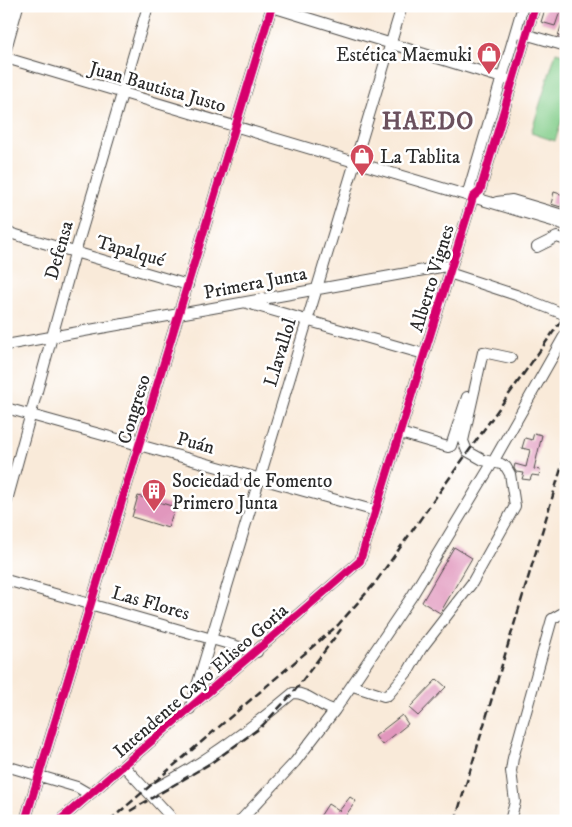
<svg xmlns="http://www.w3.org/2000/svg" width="572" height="827" font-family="'IM FELL DW Pica',serif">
<rect width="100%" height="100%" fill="#fff"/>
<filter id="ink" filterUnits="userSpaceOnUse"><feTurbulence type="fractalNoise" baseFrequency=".02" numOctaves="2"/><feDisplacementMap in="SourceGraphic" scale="10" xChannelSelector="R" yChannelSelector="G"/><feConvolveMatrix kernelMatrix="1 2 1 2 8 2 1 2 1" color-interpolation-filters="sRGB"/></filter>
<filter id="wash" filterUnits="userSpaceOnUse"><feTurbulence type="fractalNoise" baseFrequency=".0096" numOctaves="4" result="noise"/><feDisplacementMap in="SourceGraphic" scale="20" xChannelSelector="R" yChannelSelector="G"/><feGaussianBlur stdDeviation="1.12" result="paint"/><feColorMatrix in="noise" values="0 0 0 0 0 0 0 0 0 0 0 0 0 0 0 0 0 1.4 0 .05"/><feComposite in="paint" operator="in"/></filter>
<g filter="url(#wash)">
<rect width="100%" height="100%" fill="#f9ead9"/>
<path fill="#84ce8b" stroke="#587c5b" d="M526,6H532L476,189H473Z
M556,52L566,55V108L555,141L531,133Z"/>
<g id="blocks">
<path fill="#e197bd" d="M546,6H562L555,26L541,22Z
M564,17H566V38L558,36Z
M554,192L564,195L561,207L551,204Z
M534,433L542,435L534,469L540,470L539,476L532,475L530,480L522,479L524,473L516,472L514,468L515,464L526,467L530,450L522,448L525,438L532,440Z
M138,496L175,507L168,528L132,517Z
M454,547L472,558L440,613L422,602Z
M437,679L446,687L418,716L409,708Z
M402,715L408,724L382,745L375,736Z
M350,797L356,801L346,815L353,821H317L328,804L339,811Z"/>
</g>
</g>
<g filter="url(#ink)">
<use href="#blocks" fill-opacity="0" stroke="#4a4845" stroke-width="1"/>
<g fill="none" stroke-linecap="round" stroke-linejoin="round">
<defs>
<path id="minor" d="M272,7L512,81
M521,33L566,46
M6,49L18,6
M6,58L566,225
M473,197L469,189L523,6
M497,202L512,200L566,216
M6,232L188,285
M537,247L557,237L566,240
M449,273L516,295L566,315
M247,303L424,354
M6,345L452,265
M6,408L376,511
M400,433L448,447L451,446L467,397
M6,504L75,253L148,6
M6,580L257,652
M353,686L384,696L388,695L409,670L421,649L472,583L515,506L510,474L506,467L501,464L483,460L467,451L463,441L483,352L511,358
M190,709L402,6
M6,766L77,787L89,794
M124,766L170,816L167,821
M148,792C200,767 249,730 293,693C310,693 320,708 335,710L412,596L493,462L566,333
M25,821L272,6
M59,821L360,561L473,197L480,191L535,6
M240,821L295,762L335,710
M510,821L515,802L511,771L513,758L552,619L566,611"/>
</defs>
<use href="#minor" stroke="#4a4845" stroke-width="12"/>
<use href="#minor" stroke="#fff" stroke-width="10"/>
<path stroke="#2b2b2b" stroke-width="2.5" stroke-dasharray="8 4" stroke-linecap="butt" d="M130,811L211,763L260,728L293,693L341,629
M109,821L338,625L375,583L566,314
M455,821L566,452"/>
<defs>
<path id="cycleway" d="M25,821L272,6
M59,821L360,561L473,197L480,191L535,6"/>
</defs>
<use href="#cycleway" stroke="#fff" stroke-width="11"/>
<use href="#cycleway" stroke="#d6006c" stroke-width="8"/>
</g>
</g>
<defs>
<symbol id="shop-pin" viewBox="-11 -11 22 30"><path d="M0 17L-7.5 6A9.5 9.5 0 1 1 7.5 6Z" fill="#d1495b" stroke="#fff"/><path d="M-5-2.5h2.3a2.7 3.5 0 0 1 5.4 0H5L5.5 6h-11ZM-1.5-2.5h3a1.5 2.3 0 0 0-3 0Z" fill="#fff"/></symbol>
<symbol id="building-pin" viewBox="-11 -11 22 30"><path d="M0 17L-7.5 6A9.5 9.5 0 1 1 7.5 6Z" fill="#d1495b" stroke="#fff"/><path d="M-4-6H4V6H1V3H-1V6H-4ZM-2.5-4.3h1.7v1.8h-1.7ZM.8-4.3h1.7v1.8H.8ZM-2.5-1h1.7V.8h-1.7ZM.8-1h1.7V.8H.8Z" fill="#fff"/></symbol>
</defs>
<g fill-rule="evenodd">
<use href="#shop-pin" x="475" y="40" width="28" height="38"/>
<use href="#shop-pin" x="348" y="142" width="28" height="38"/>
<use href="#building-pin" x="140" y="477" width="28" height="38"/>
</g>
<g text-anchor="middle" stroke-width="5" stroke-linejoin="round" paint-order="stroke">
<g font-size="19" fill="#2b2b2b" stroke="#fff" text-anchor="start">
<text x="472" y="61" text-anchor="end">Estética Maemuki</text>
<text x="380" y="163">La Tablita</text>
<text x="172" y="487">Sociedad de Fomento<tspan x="172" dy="22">Primero Junta</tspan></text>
</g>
<g font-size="19" fill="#2b2b2b" stroke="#fff">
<text transform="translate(158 86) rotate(16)" y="7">Juan Bautista Justo</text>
<text transform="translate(58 250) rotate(-74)" y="7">Defensa</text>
<text transform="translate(131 250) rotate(16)" y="7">Tapalqué</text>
<text transform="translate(431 278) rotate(-73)" y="7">Alberto Vignes</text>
<text transform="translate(255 282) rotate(-11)" y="7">Primera Junta</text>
<text transform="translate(279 352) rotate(-73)" y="7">Llavallol</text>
<text transform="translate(133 409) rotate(-73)" y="7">Congreso</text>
<text transform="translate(196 442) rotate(15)" y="7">Puán</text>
<text transform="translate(151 602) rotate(16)" y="7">Las Flores</text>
<text transform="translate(200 680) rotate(-41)" y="7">Intendente Cayo Eliseo Goria</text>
</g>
<g font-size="24" font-weight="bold" letter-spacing="1" fill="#6b515e" stroke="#fff">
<text x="428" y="129">HAEDO</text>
</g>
</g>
<rect width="572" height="827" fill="none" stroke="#fff" stroke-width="25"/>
</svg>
